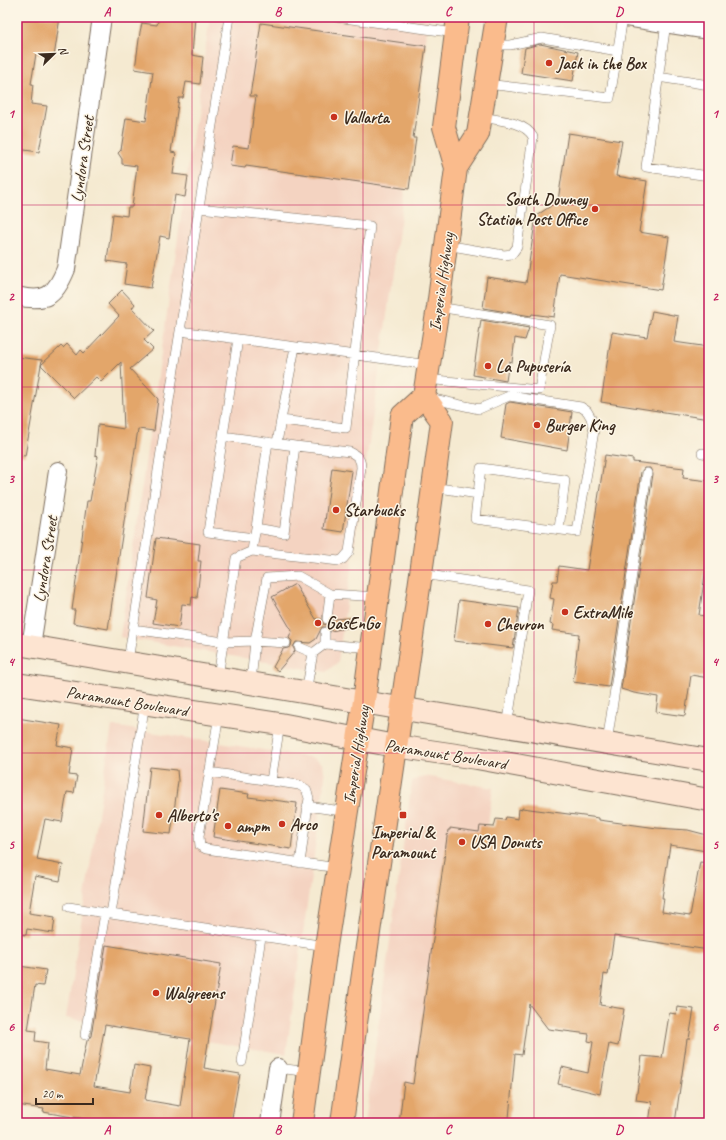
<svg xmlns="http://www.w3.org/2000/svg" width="726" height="1140" font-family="Caveat,sans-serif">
<rect width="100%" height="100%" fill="#fcf5e5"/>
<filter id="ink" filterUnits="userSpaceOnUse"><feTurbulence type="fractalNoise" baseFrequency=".025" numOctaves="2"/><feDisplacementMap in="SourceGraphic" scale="8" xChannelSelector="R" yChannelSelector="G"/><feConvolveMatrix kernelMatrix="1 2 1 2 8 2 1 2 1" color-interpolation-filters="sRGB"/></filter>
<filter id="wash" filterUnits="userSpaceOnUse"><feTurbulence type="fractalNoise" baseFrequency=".012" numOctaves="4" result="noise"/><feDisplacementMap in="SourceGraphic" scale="16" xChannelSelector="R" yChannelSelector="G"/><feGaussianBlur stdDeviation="0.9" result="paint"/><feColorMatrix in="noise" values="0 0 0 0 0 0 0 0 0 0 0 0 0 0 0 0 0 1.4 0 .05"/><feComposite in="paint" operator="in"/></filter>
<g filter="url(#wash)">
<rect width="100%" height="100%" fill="#f5ead1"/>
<path fill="#f4d3c1" d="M210,17H429L338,662L326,672L120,637Z
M112,726L314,758L323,764L325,777L286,1054L66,1018Z
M424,776L493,788L445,1123H365L412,781Z"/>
<g id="blocks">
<path fill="#e3a66b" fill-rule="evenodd" d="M17,17H60L54,57L36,54L31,84H33L31,104L47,106L39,152L17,149Z
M159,17H195L192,55L203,57L200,84L186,82L183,98H179L171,152L176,153L173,174L188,176L185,197L175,195L169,238L160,236L151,288L124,284L127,264L107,261L113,214L127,216L128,207H132L137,166L122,164V159L118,153L121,150L126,118L146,121L153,72L135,69L140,32L142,23L157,25Z
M261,23L426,46L413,138H416L409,189L246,166L245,168L230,166L233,146L249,148L256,96H250Z
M540,44L578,52L573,81L521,73L525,48Z
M568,133L622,141L616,176L647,181L639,232L669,237L661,290L560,274L554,317L532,314L531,316L483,308L487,277L526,283L536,216L558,201Z
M122,290L135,304L132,308L154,331L144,340L153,349L130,369L158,399L154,431L138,429L108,629L73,623L75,610H72L87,501H90L98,456L95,455L98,425L124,429L121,362L101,382L96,377L74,398L41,365L25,456L17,455V357L42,360L41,365L61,346L63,348L67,344L77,355L81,350L84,353L119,316L108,304Z
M652,311L678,316L674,342L709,347V419L601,402L612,332L647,337Z
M481,320L529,328L525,340L515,338L512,362L509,361L506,381L473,375Z
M510,402L572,412L567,450L501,438L506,404Z
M605,455L633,459V462L684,468L683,478L709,481V547L699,615L709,617V678L691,675L685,716L656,712L658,697L634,693L621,689L653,474L650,468H644L641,472L609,687L573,682L579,634L552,630L553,625L550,624L554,599L550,598L553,581H557L559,566L587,570Z
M332,468L352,471L343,532L324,529Z
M156,538L200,544L198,561H201L197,598L192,597L191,605L182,604L179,627L153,623L157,600L148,598Z
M295,584L316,619H321L323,624L327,625L332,623L333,619L350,618L351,627L331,631L328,627H322L316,639L310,643L296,642L293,647L295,651L278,671L273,667L283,649L288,648L291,646L292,641L289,638L292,631L272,597Z
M459,600L519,608L513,648L454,641Z
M17,718L61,725L57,745L73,748L69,775L77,776L74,793L67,792L62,822L45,819L37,860L63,865L60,881L35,876L29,913L55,917L53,933L27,929L26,935L17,934Z
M150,767L177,770L178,781L171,834L143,831Z
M220,790L249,794L248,797L297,803L291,849L213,837Z
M522,808L599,818V820L657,828L688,830L707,835L706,851L670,845L662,898H664L662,912L690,916L700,862L709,863V950L614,936L608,975L604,974L600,1005L624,1009L618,1046L609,1044L600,1094L558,1084L562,1067L588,1073L593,1042L588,1041L589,1034L548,1029L529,1004L522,1055L515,1054L509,1118H505V1123H399L404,1082L413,1084L448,830H450V828L479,832L480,826L494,827L496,819L505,820L506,817L518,819L519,809L522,810Z
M106,945L221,964L204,1068L240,1074L231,1123H129L111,1120L109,1123L43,1112L44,1109L17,1105V979L19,966L46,970L43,986L35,985L28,1030L36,1031L35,1041L48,1043L45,1069L80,1075L85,1049L87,1041L91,1036ZM105,1025L190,1039L180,1106L145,1100L150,1068L134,1065L130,1092L94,1086Z
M677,1007L694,1009L689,1039H687L675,1123H649L652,1102L636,1100L642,1056L662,1058L669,1015L670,1013L676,1014Z"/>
</g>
</g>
<g filter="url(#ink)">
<use href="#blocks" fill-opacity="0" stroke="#7c6d5d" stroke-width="1"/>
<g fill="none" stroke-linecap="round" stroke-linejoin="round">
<defs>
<path id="service" d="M336,17L456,33
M666,23L646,167L709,176
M492,45H510L542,38L618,51
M658,77L709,85
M486,84L610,98L623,17
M199,208L229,17
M446,245L504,255L512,254L517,247L533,137C525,121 497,120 481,117
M180,331L199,208L370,226L346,428L281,420L295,347
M426,379L539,390L550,325L438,307
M429,398L479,409L509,396L581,407L587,411L591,418L594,431L577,532L475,519L481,468L565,480L559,529
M223,436L295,446L284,533L256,528L254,538
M277,443L281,420
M702,453L709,454
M433,487L478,494
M256,528L268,442
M252,551L339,561L343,559L349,552L361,468C361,459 358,456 350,452L295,446
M422,574L528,590L507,727
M327,619L330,594L378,597
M133,629L224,642L255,641L286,643
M325,644V632
M299,647L313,653
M128,661L180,331L238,339
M218,677L236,558L252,551L254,538L208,532L238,339L429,365
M251,682L255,641L267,578L298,576L330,594
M306,692L313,653L325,644L371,648
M219,715L199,836L200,846L206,849L338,868
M607,743L647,473
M209,772L299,785L306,789L309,798L300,863
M271,781L280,724
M307,806L348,812
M69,907L111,914L145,703
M111,914L326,946
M85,1035L105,913
M242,1062L261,937
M278,1068L309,1072"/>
<path id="minor" d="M626,17L709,30
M17,296C46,303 55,296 66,269L102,17
M31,646L58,471
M270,1123L278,1068"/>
<path id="secondary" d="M17,644L709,760
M17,684L280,724L395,746L477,758L709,800"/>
<path id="primary" d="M456,168L478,134L497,17
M302,1123L326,946L364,701L402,416L424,396L438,307L456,168L444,127L458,17
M342,1123C374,889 411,655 442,421L424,396"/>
</defs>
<use href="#service" stroke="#7c6d5d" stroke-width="10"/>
<use href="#minor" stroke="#7c6d5d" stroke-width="20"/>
<use href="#secondary" stroke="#7c6d5d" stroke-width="24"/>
<use href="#primary" stroke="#7c6d5d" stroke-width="24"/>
<use href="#service" stroke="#fff" stroke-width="9"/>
<use href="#minor" stroke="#fff" stroke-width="18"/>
<use href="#secondary" stroke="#fde4d1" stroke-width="22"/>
<use href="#primary" stroke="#fabb8c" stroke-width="22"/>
</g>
</g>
<path fill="none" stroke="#c2185b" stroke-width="1" stroke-opacity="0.55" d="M192,17V1123M363,17V1123M534,17V1123M17,205H709M17,387H709M17,570H709M17,753H709M17,935H709"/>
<g fill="#c8321e" stroke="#fcf5e5" stroke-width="1.5">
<circle cx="549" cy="63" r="4"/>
<circle cx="334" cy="117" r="4"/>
<circle cx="595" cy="209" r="4"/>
<circle cx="488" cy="366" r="4"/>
<circle cx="537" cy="425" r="4"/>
<circle cx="336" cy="510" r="4"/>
<circle cx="565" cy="612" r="4"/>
<circle cx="318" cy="623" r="4"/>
<circle cx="488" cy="624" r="4"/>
<circle cx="159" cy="815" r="4"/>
<rect x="399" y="811" width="8" height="8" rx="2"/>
<circle cx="282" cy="824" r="4"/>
<circle cx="228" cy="826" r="4"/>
<circle cx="462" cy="842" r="4"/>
<circle cx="156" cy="993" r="4"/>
</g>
<g text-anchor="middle" stroke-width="3" stroke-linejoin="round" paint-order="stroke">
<g font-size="17" font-weight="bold" fill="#3b2a1e" stroke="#fcf5e5" text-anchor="start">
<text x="557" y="69">Jack in the Box</text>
<text x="342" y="123">Vallarta</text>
<text x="587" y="205" text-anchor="end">South Downey<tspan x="587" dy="20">Station Post Office</tspan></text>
<text x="496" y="372">La Pupusería</text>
<text x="545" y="431">Burger King</text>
<text x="344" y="516">Starbucks</text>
<text x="573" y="618">ExtraMile</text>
<text x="326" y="629">GasEnGo</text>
<text x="496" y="630">Chevron</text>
<text x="167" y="821">Alberto's</text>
<text x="290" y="830">Arco</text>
<text x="236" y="832">ampm</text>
<text x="403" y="838" text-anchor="middle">Imperial &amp;<tspan x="403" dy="20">Paramount</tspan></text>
<text x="470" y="848">USA Donuts</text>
<text x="164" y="999">Walgreens</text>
</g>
<g font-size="17" fill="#3b2a1e" stroke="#fcf5e5">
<text transform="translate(82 159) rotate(-82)" y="6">Lyndora Street</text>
<text transform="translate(441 282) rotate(-82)" y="6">Imperial Highway</text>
<text transform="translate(45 559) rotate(-81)" y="6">Lyndora Street</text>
<text transform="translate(127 701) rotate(9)" y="6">Paramount Boulevard</text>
<text transform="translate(446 754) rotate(9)" y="6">Paramount Boulevard</text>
<text transform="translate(356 755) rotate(-81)" y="6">Imperial Highway</text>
</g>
</g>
<rect width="726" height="1140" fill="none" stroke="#fcf5e5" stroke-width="44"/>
<g transform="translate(54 54) rotate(67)" stroke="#fcf5e5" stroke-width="3" paint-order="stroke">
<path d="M0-3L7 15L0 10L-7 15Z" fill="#3b2a1e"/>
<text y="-6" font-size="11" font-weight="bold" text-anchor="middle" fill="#3b2a1e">N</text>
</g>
<path d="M36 1098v6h57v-6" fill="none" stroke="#3b2a1e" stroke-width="2"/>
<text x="42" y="1098" font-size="12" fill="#3b2a1e" stroke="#fcf5e5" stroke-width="3" paint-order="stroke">20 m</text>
<rect x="22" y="22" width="682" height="1096" fill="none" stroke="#c2185b" stroke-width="1.5"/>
<g font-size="13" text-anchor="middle" font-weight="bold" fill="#c2185b">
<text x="107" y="16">A</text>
<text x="278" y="16">B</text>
<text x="448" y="16">C</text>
<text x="619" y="16">D</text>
<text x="11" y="118">1</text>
<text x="715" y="118">1</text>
<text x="11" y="301">2</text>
<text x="715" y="301">2</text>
<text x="11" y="483">3</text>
<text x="715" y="483">3</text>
<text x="11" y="666">4</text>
<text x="715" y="666">4</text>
<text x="11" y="849">5</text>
<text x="715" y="849">5</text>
<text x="11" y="1031">6</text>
<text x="715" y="1031">6</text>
<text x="107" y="1134">A</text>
<text x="278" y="1134">B</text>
<text x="448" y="1134">C</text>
<text x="619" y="1134">D</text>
</g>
</svg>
